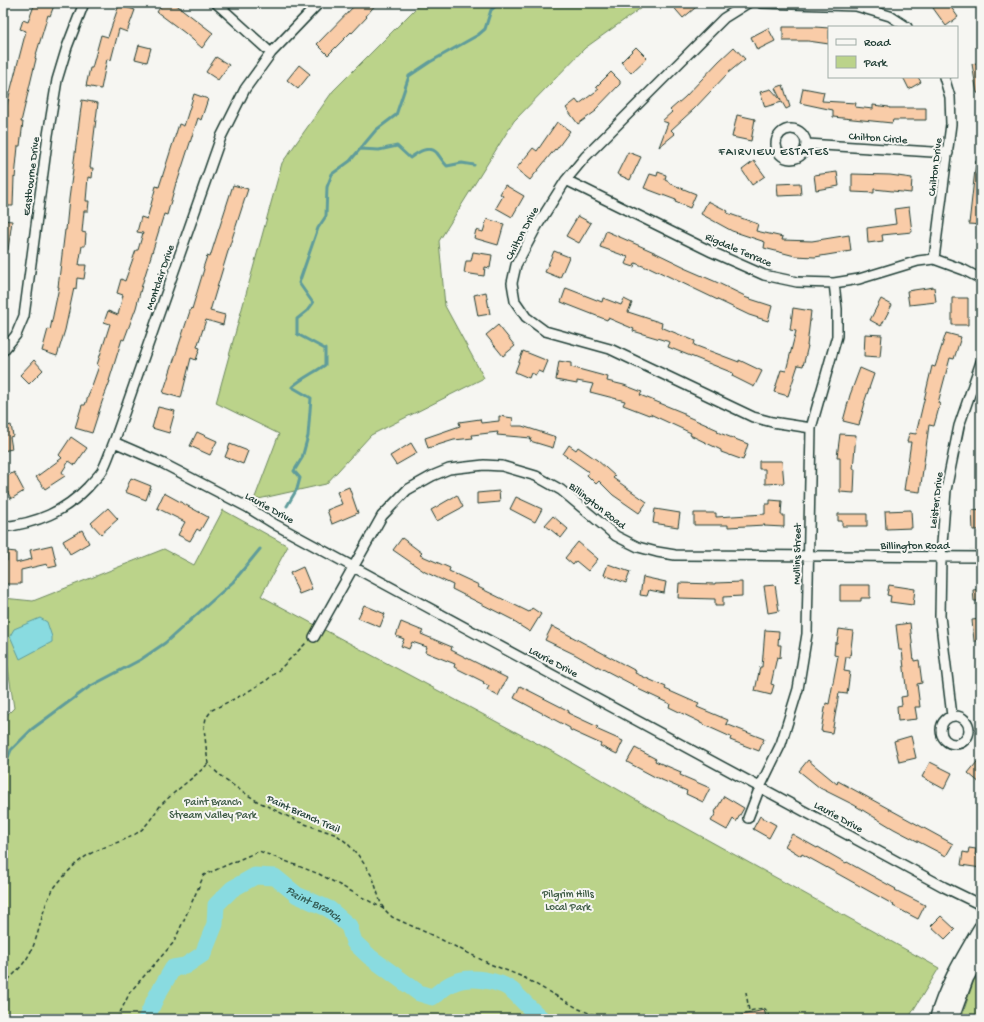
<svg xmlns="http://www.w3.org/2000/svg" width="984" height="1022" font-family="'Gochi Hand',sans-serif">
<rect width="100%" height="100%" fill="#f6f6f2"/>
<filter id="ink" filterUnits="userSpaceOnUse"><feTurbulence type="fractalNoise" baseFrequency=".025" numOctaves="2"/><feDisplacementMap in="SourceGraphic" scale="8" xChannelSelector="R" yChannelSelector="G"/><feConvolveMatrix kernelMatrix="1 2 1 2 8 2 1 2 1" color-interpolation-filters="sRGB"/></filter>
<g filter="url(#ink)">
<path fill="#bbd38a" stroke="#6d885f" d="M421,3H648L585,48L514,121L439,241L445,306L484,378L371,435L326,484L254,500L279,434L216,403L282,163L333,91Z
M223,510L288,546L261,596L557,754L643,804L939,968L908,1019H3V719L14,708L4,642H3V598L33,601L164,549L194,565Z
M975,977L981,988V1019H961Z"/>
<path fill="#89dbe0" stroke="#5f9c9b" d="M40,618L47,622L52,637V642L20,659L10,636L14,629Z"/>
<g fill="none" stroke-linecap="round" stroke-linejoin="round">
<path stroke="#5f9c9b" stroke-width="3" d="M360,149L379,150L397,146L410,158C417,153 429,144 437,153C440,157 443,162 447,166L462,163L474,165
M287,506L297,489L300,478L294,471L302,458L308,436L311,398L292,387C302,378 314,373 325,365V349L297,334V319L307,311L313,303L299,283L318,228L326,216L327,187L332,174L350,161L376,130L396,115L409,76L430,62L478,35L485,29L491,10L499,3
M3,770L11,750L32,729L89,687L140,660L165,643L233,582L260,549"/>
<path stroke="#89dbe0" stroke-width="17" id="s1" d="M146,1019L156,997L173,968L185,966L203,954L215,924L216,905L232,889L255,876L275,877L297,895L329,909L349,926L354,942L370,957L419,993L432,997C439,993 445,986 453,983C469,975 502,980 515,993C524,1002 532,1011 542,1019"/>
</g>
<path fill="#f9cca8" stroke="#1f3d34" d="M35,3H55L50,16L48,15L35,58L36,59L21,122H23L20,146H18L15,178L14,177L13,206H3V140L6,108L26,31L20,29L23,20L28,22Z
M163,3H174L213,33L202,48L185,33L157,12Z
M357,3H377L366,16L367,17L352,33L351,32L328,55L317,44Z
M670,3H701L683,18Z
M940,3H948L958,17L946,26L933,8Z
M119,5L135,10L127,32L119,29L111,60L107,59L101,89L86,86L90,68H92L101,35L108,37Z
M783,27H815L829,28V44L808,41H783Z
M768,28L775,41L757,50L751,37Z
M139,45L151,48L147,62L135,59Z
M636,47L647,58L631,73L621,62Z
M734,47L745,59L728,73L694,109L671,130L675,134L659,147L668,123L662,121L672,112L670,110L685,97L719,61Z
M216,57L229,65L218,80L206,72Z
M981,62V93H977L972,64Z
M299,65L310,74L298,89L287,80Z
M611,72L620,81V84L595,110L596,111L578,124L566,108L576,100L579,104L599,89L596,87Z
M903,77H918L921,82L909,89Z
M783,85L790,107L786,109L782,102L765,107L760,92L771,89L781,100L775,88Z
M803,88L824,92L822,101L856,103L855,107L873,109V105L889,107V108H926V120H893L892,123L833,117V110L800,103Z
M194,94L208,99L201,120L198,118L177,183H176L167,215L164,214L142,285L136,308L124,340L122,339L109,381H110L102,402L92,433L75,428L82,405H85L99,366L97,365L110,324L104,322L108,311L118,315L123,295L117,293L121,279L125,281L136,250H138L143,233L137,232L141,217L147,219L156,186L159,187L179,124L184,126Z
M82,100L98,103L90,168H93L92,178L88,177L86,201H89L88,211H84L82,232L86,233L85,246H82L79,265H86L84,279L77,278L76,289L74,288L65,330L57,356L42,351L48,329L50,330L59,287H58L61,263L65,230H66L69,199Z
M737,115L755,119L751,141L732,137Z
M557,122L570,131L556,150L555,149L530,180L516,169L533,148L537,151Z
M628,152L641,157L630,180L617,174Z
M754,161L765,176L752,185L742,170Z
M976,161H981V225L969,224Z
M658,172L666,175L665,180L669,182V183L696,194L690,208L675,202L676,200L644,188L650,174L657,176Z
M837,172L839,186L816,190L814,175Z
M852,174L890,175L912,178L911,193L874,189V193L852,192Z
M800,183L801,195L778,196L777,184Z
M233,185L248,189L229,248L210,311L225,315L223,325L206,320L197,347L200,348L196,360L191,358L181,398L163,393L191,308L192,309L204,269L203,268L207,256L210,257Z
M505,185L524,196L512,217L496,208L503,196L500,194Z
M708,201L728,211L727,213L758,224L756,231L783,237L782,240L812,241L849,235L851,251L815,257L795,256L764,248L765,242L732,231L701,214Z
M909,207L912,232L882,235L883,241L868,243L867,228L896,224L894,209Z
M578,216L591,223L579,243L566,236Z
M487,219L504,224L498,245L474,238L476,230L483,232Z
M3,220L12,221L8,250H3Z
M606,231L654,252L685,267L684,268L714,281L745,296L744,297L772,306L768,321L749,315L649,267L648,268L635,263L634,267L625,264L628,257L600,247Z
M554,251L569,257L560,278L545,272Z
M473,252L492,255L490,268L485,267L484,276L464,273L466,261H471Z
M934,287L936,302L909,305L907,291Z
M566,288L602,302L603,298L621,305L624,299L632,303L628,312L662,323L661,327L695,341L694,345L739,362V360L762,371L754,387L732,376L733,373L668,347L670,342L633,331L634,329L608,318L607,320L561,302Z
M486,292L490,314L478,316L474,295Z
M952,298H968V325H952Z
M881,299L892,305L881,326L870,320Z
M793,308L811,311L807,346H808L803,366L798,365L788,396L774,392L781,370L786,371L796,331L790,330Z
M498,325L515,346L503,356L486,335Z
M946,333L961,337L954,359L950,358L938,403L940,404L934,426L929,425L920,492L904,490L911,442H907L909,433L916,434L932,366L935,367Z
M865,334L882,335L880,357L864,356Z
M523,351L548,361L543,373L538,371L536,375L531,373L529,378L515,372Z
M34,360L43,370L29,384L20,375Z
M559,361L571,363V367L608,377L607,381L624,385L642,392L640,395L684,413V415L718,430L717,432L748,444L743,460L721,452V450L690,435L691,433L650,414L649,415L623,405L625,401L590,392L593,384L577,381V384L556,380Z
M860,368L874,374L864,403H865L859,425L843,421L850,395Z
M158,407L175,411L169,433L152,428Z
M499,416L513,418L512,426H522L556,437L553,448L530,441L531,438L497,435L498,432L472,435L473,438L454,440L428,448L425,438L460,426L459,422L480,419L481,423L499,421Z
M3,422H7L8,426L11,425L13,436L10,437L12,449L3,451Z
M197,432L217,441L210,455L190,446Z
M840,434L856,435L853,469H855L854,493L840,492V457H837Z
M71,437L87,448L75,465L69,461L62,472L65,476L45,489L36,477L62,458L59,455Z
M411,443L417,453L396,465L390,456Z
M230,444L248,451L243,464L225,457Z
M569,445L576,450L578,447L597,460L615,476L613,478L647,502L639,513L613,495L599,481L596,484L587,475L589,472L563,454Z
M759,461H782L784,483L765,484V469H759Z
M14,472L24,491L11,499L3,482V479Z
M131,478L151,486L146,500L125,492Z
M349,487L358,513L332,524L327,510L342,504L337,492Z
M499,491L500,502L477,504V493Z
M164,493L208,517L200,531L197,529L190,541L178,535L185,522L157,508Z
M457,495L463,507L437,521L431,510Z
M516,497L542,509L535,522L510,509Z
M770,500L782,501L781,515H784V527L764,526L765,525L728,527V525H694V513H716V517L765,514V504H770Z
M108,508L118,519L101,534L91,523Z
M655,509L680,513L678,527L653,523Z
M981,509V530H973L972,510Z
M911,510L912,528L886,529L885,511Z
M838,514H867V526H842V521H838Z
M553,516L568,529L561,538L545,525Z
M82,530L89,543L70,554L63,541Z
M402,538L422,553L420,555L450,568L449,571L479,585L478,587L529,612L532,608L541,614L530,632L514,622L515,621L452,589L453,585L425,572L393,550Z
M578,542L598,559L588,571L576,561L573,565L565,558Z
M52,545L57,566L48,568L47,564L21,570V584H3V561H7V551L16,552V563L32,559L30,550Z
M608,564L630,572L626,583L604,575Z
M303,567L312,589L299,594L290,573Z
M643,577L666,582L664,593L649,590L647,596L640,595Z
M742,582V596L723,597V606H715V599L678,598L679,583L715,584V583Z
M775,585L779,611L768,613L764,586Z
M840,585H870V598H861V601H840Z
M889,585L915,589L913,605L890,602L891,596L887,595Z
M981,589V601H974L973,590Z
M364,605L385,614L380,627L358,618Z
M981,619V641H974L972,620Z
M401,622L423,631L421,634L452,647L451,650L507,678L498,696L487,690L489,686L483,683L484,682L454,667L455,664L425,652L427,647L412,642L409,649L401,646L404,639L396,636Z
M910,623L914,661L919,660L922,683L917,684L920,707H915L917,719L898,721L897,706L902,705L901,697L907,696L902,650H899L896,625Z
M552,626L636,671L635,673L666,687L665,689L699,704L697,707L728,720L726,724L764,739L759,751L730,740L731,737L700,723V722L669,707L670,704L638,689L639,688L597,666V667L576,655L545,640Z
M839,629L853,631L850,657H846L844,671L850,672L847,694L839,693L832,733L821,731L826,703L829,704L838,656L834,655L835,643H837Z
M765,630L779,631L778,645H781L780,658L777,657L771,684L774,685L771,695L755,691L760,667H762Z
M520,686L569,711L568,713L598,727L596,729L623,741L617,754L600,746L601,744L570,730V728L514,698Z
M911,736L916,758L899,762L894,741Z
M635,748L656,759L655,761L681,772L680,775L710,788L703,802L686,794L687,791L655,777L627,762Z
M981,757V784L968,773Z
M808,760L837,784L838,781L953,844L946,856L894,829L854,805L820,788L799,771Z
M930,762L952,773L944,789L922,777Z
M724,796L744,808L736,822L733,819L727,830L711,821L716,813L715,812Z
M760,816L776,825L769,838L753,829Z
M792,834L817,848L818,847L846,863L847,862L896,889L895,890L925,905L918,919L893,906L894,905L831,870L802,854L801,856L785,846Z
M969,848L976,849L975,855L981,856V868L961,865L963,852L968,853Z
M941,916L955,929L945,939L931,926Z
M764,1010L767,1019H738V1016Z"/>
<g fill="none" stroke-linecap="round" stroke-linejoin="round">
<defs>
<path id="minor" d="M216,3L271,53
M748,3L724,18L585,157L566,180L537,226L516,265L512,283L515,301L526,317L545,331L610,349L753,417L772,422L811,428
M761,3L856,6L890,16L907,27
M776 144a15 15 0 1 1 30 0a15 15 0 1 1-30 0Z
M807,144L948,153
M566,180L712,252L764,275L797,282L834,283L859,279L918,261L934,259L964,270L981,279
M934,259L951,124L950,97L944,77
M3,351L16,335L24,316L48,135L57,80L67,47L84,3
M114,442L162,463L247,507L276,525L944,887L981,905
M3,527C37,523 64,512 88,487C92,482 98,477 102,471C107,462 110,452 114,442L221,137L245,89L271,53L319,3
M314,637L382,516L407,490L432,476L449,469L484,465L502,466L536,476L561,490L616,536L638,547L657,552L675,555L981,557
M952,716L940,616L941,557L946,490L959,426L981,362
M941 730a14 14 0 1 1 28 0a14 14 0 1 1-28 0Z
M748,818L760,787L781,744L798,689L807,634L811,428L837,336V309L834,283"/>
<path id="primary" d="M937,1019C946,986 964,957 981,928
M951,1019L966,978L981,951"/>
</defs>
<use href="#minor" stroke="#1f3d34" stroke-width="12"/>
<use href="#primary" stroke="#1f3d34" stroke-width="17"/>
<path stroke="#1f3d34" stroke-width="1.5" stroke-dasharray="4 3" stroke-linecap="butt" d="M208,764L204,728L206,718L212,710L244,694L267,680L281,668L307,642
M3,985C13,975 24,965 30,953C42,930 41,903 58,883C69,870 82,856 98,850C111,844 125,841 137,833C150,825 154,811 165,801C179,788 194,777 208,764L225,780L257,801L299,822L337,835L347,843L358,855L367,868L373,878L381,904L384,909L392,917L436,937L490,964L523,977L579,1009L604,1019
M746,992L749,1011L764,1008L768,1012L769,1019
M117,1019L130,992L174,942L204,875L259,851L319,874L384,909"/>
<use href="#minor" stroke="#f6f6f2" stroke-width="9"/>
<use href="#primary" stroke="#f6f6f2" stroke-width="14"/>
</g>
</g>
<g text-anchor="middle" stroke-width="4" stroke-linejoin="round" paint-order="stroke">
<g font-size="11" fill="#1f3d34" stroke="#f6f6f2">
<text transform="translate(878 137) rotate(4)" y="4">Chilton Circle</text>
<text transform="translate(934 167) rotate(-83)" y="4">Chilton Drive</text>
<text transform="translate(30 176) rotate(-83)" y="4">Eastbourne Drive</text>
<text transform="translate(521 233) rotate(-62)" y="4">Chilton Drive</text>
<text transform="translate(739 249) rotate(23)" y="4">Rigdale Terrace</text>
<text transform="translate(159 277) rotate(-71)" y="4">Montclair Drive</text>
<text transform="translate(935 500) rotate(-83)" y="4">Leister Drive</text>
<text transform="translate(598 505) rotate(38)" y="4">Billington Road</text>
<text transform="translate(270 507) rotate(29)" y="4">Laurie Drive</text>
<text x="915" y="549">Billington Road</text>
<text transform="translate(796 554) rotate(-89)" y="4">Mullins Street</text>
<text transform="translate(554 661) rotate(28)" y="4">Laurie Drive</text>
<text transform="translate(304 813) rotate(24)" y="4">Paint Branch Trail</text>
<text transform="translate(839 816) rotate(29)" y="4">Laurie Drive</text>
</g>
<g font-size="11" fill="#3e5b45" stroke="#f6f6f2">
<text x="213" y="805">Paint Branch<tspan x="213" dy="13">Stream Valley Park</tspan></text>
<text x="568" y="897">Pilgrim Hills<tspan x="568" dy="13">Local Park</tspan></text>
</g>
<g font-size="12" letter-spacing="1" fill="#1f3d34" stroke="#f6f6f2">
<text x="774" y="155">FAIRVIEW ESTATES</text>
</g>
<g font-size="12" font-style="italic" fill="#345d56" stroke="#f6f6f2">
<text dy="4" stroke="none"><textPath href="#s1" startOffset="260">Paint Branch</textPath></text>
</g>
</g>
<rect width="984" height="1022" fill="none" stroke="#f6f6f2" stroke-width="16"/>
<rect x="8" y="8" width="968" height="1006" fill="none" stroke="#1f3d34" stroke-width="1.5" filter="url(#ink)"/>
<rect x="828" y="26" width="130" height="52" fill="#f6f6f2" stroke="#a0aca6"/>
<rect x="836" y="39" width="20" height="6" fill="#f6f6f2" stroke="#a0aca6"/>
<text x="864" y="46" font-size="12" fill="#1f3d34">Road</text>
<rect x="836" y="56" width="20" height="12" fill="#bbd38a" stroke="#a0aca6"/>
<text x="864" y="66" font-size="12" fill="#1f3d34">Park</text>
</svg>
